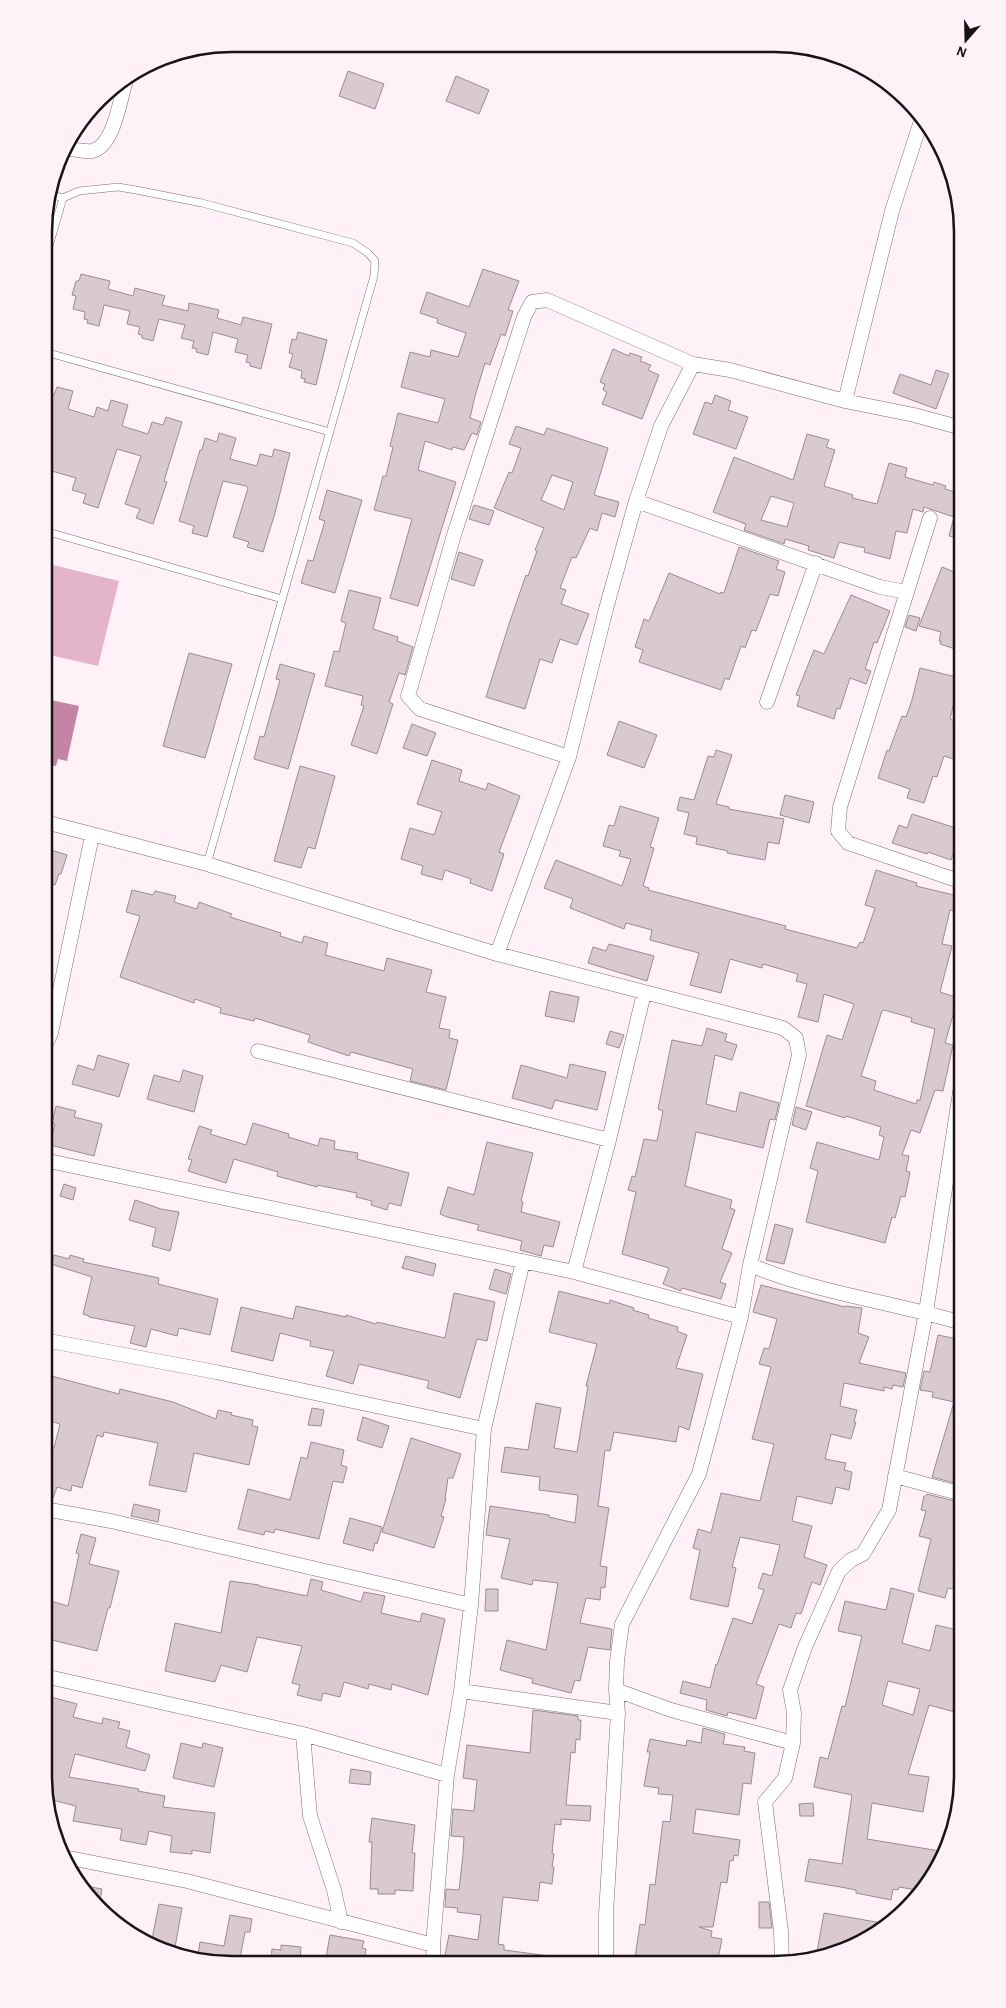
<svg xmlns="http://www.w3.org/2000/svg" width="1006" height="2008" font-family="'Alegreya Sans',sans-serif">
<rect width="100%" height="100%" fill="#fff1f7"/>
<path fill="#e4b4cb" d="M45,563L119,581L98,666L45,654Z"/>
<path fill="#c485a4" d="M51,700L79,706L67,761L58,759L56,766L45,763V727Z"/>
<path fill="#dac9d1" stroke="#9b8c93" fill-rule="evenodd" d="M348,71L384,84L375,109L339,96Z
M456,76L489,90L479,114L446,101Z
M483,269L519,281L508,310L513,311L505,336L501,334L490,365L485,363L475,396L470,418L481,422L477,435L472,433L464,450L453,447L452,450L425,441L418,470L456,482L418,606L390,598L412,519L374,510L383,476H386L393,447L390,446L398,413L438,423L445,399L401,387L410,352L430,357L431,350L458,357L466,333L437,323L438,319L420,313L427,292L469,307Z
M81,274L110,281L108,289L133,296L135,288L165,296L162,305L188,311L189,303L219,310L217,318L241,325L243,317L272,324L261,369L250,366V363L246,362L248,355L235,352L238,339L213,332L208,355L196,352L197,349L192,348L194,341L181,338L185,325L159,319L153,341L142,338V335L138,334L140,327L127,324L130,311L104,305L99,326L87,323L88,320L84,319L85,312L73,309L76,296L72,295L76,281H79Z
M298,332L327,340L316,385L304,382L305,379L301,378L302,371L289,367L293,354L289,353L292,339L296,340Z
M613,349L629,356L630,353L642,357L640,361L651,365L648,370L659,375L642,419L602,404L607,392L603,390L605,384L600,382Z
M936,370L949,374L936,409L893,393L900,374L931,385Z
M57,387L73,391L68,409L94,417L97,407L108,411L111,400L128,405L122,426L148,434L152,422L163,425L166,417L182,422L164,481L167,482L153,524L136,518L140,509L125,504L141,456L117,449L98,508L83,503L86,494L72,490L76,478L45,469V392L54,395Z
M715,395L731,401L728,410L748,417L736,449L693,434L705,402L712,404Z
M516,426L544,435L547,428L608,448L594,495L619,502L615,517L602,513L597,531L590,528L576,558L572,557L560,588L566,590L561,604L589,614L577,645L560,639L552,663L540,659L525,709L486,697L510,621L526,575L528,576L537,551L535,550L544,528L494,508L509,472L512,473L521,448L509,444ZM552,475L573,482L564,510L541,500Z
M219,433L236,438L230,459L257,466L260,454L272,457L274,449L290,453L275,513L263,552L247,547L249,542L233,537L248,488L246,486L223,481L207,537L192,533L194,526L179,521L200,450H202L205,438L217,442Z
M807,434L829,440L826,447L835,450L824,486L853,495L852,498L877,504L889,463L907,468L905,477L933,485L934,482L946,486L945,489L962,494V539L949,536L954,517L924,507L923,512L913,509L907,533L896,531L890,559L864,552L865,548L839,542L834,558L808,550L809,546L785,539L784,544L744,530L746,524L713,512L734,457L793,480ZM771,496L794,503L787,527L761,520Z
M327,490L362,500L335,593L301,583L308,560L313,561L325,521L319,519Z
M474,505L494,511L489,525L469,519Z
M739,547L779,561L776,569L785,572L778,596L770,594L756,631L752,630L745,648L741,646L729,680L725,678L721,690L639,662L643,650L635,647L644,619L649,621L669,573L720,594L721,592L724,593Z
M459,552L483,560L474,586L451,579Z
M942,567L962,575V607L956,622L962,624L955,649L940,644L941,641H939L941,632L919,626Z
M349,590L381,598L373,629L398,637L397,641L413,647L405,675L399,673L389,702L393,704L377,754L351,745L364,706L361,705L363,696L325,686L334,651L339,652L346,623L341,621Z
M851,595L890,611L877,643L874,642L865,669L871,671L866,684L850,678L840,709L837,708L834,719L797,706L800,696L796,695L814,650L824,654Z
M909,615L920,618L916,631L905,627Z
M189,653L232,664L205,758L163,746Z
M280,664L315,674L288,769L254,759L260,736L264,737L280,680L276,679Z
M920,668L960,678L950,719L962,724V762L944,756L937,777L933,776L924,803L907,798L910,789L878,778L887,750L889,751L902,716L906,717L912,700Z
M619,721L657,735L644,768L607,755Z
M412,724L436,733L427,756L403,748Z
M716,750L732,755L716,804L729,807V809L784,819L779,844L768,842L765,860L727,853L728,851L696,844L697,837L684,834L689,813L677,810L680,797L694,800L708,756L714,757Z
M432,760L462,770L459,781L486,790L488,783L520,796L499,852L504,854L492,891L470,883L471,879L445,870L442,880L421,874L423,866L401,859L410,828L434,835L442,812L417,804Z
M300,766L335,776L315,849L308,847L301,868L274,861Z
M785,795L814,802L809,823L780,815Z
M620,806L659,818L650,847L654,848L643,886L649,888L648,890L786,926L785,929L857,948L860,942L863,943L875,908L865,905L876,870L917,883L916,886L958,896L954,911L950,910L942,944L952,946L940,992L958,998L945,1043L953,1045L943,1091L935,1090L920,1133L911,1130L902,1155L909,1156L906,1171L910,1172L905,1197L901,1196L895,1218L892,1217L885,1243L806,1222L818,1171L810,1168L817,1142L879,1160L884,1137L879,1135L881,1127L846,1116L845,1118L806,1106L827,1035L842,1040L854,1004L824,994L818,1022L798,1017L807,984L796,981L798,974L763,964L762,968L730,959L721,993L690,985L699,953L650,940L652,930L626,923L624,929L570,908L573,899L544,888L556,860L622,886L631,859L619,856L621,851L603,846L609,825L614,826ZM884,1010L912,1018L911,1022L935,1029L920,1100H917L916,1104L874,1090L876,1081L861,1076L882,1011Z
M912,814L962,830L951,860L928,852L927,854L892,843L899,825L907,828Z
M45,848L67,855L61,874H59L55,885L45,881Z
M132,890L153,895L155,891L176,896L174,902L197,909L199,902L232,914L230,917L281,933L280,936L302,943L304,936L328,943L325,955L384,971L387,958L432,970L426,992L446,997L439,1028L450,1030L449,1038L458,1040L446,1090L410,1081L413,1069L351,1052L349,1056L308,1042L310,1035L255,1018L254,1021L220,1013L221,1008L195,999L194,1003L120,977L140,916L126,912Z
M609,944L654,956L647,981L588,963L593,947L606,951Z
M550,991L579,997L574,1022L545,1016Z
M707,1028L727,1034L725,1041L737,1045L732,1060L715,1055L706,1104L736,1112L740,1092L779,1103L775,1120L770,1119L763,1148L696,1132L685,1186L732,1200L730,1208L735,1210L722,1249L732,1253L720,1282L726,1284L721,1299L682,1288L681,1291L663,1284L669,1268L622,1254L636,1192L628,1190L632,1176L635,1177L644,1139L657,1141L663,1111L658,1109L672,1040L702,1046Z
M610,1031L624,1035L619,1048L606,1044Z
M98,1055L129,1064L119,1097L72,1084L78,1065L94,1070Z
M570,1064L606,1072L597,1110L555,1100L552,1109L512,1098L521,1065L567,1078Z
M183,1070L203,1076L194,1112L147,1099L154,1075L180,1082Z
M56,1106L76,1111L74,1117L102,1124L94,1156L50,1145L55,1124L52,1123Z
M796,1107L812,1112L806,1130L792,1125Z
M253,1123L289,1134L288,1137L318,1146L320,1138L335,1141L334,1149L358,1153L357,1159L409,1173L401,1206L389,1203L387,1210L371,1205L372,1201L356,1197L357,1193L317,1185V1187L277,1176L278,1172L234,1159L226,1183L188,1171L192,1160L188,1159L199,1126L212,1130L210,1134L246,1145Z
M487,1142L533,1153L521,1201L523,1202L521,1212L560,1222L553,1247L544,1245L541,1256L520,1250L522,1241L477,1230L479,1225L447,1217L440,1214L448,1187L474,1195Z
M64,1184L76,1188L73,1200L60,1196Z
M135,1200L161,1209L179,1212L170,1251L152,1246L156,1228L129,1220Z
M775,1224L793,1229L784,1264L766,1260Z
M54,1255L69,1259L70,1255L84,1259L83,1262L159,1278L158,1284L218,1299L210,1335L179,1328L177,1336L151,1329L146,1347L130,1343L135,1326L89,1317V1316L83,1314L92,1277L51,1264Z
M406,1256L436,1264L433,1276L402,1268Z
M495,1269L511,1274L506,1294L489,1289Z
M761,1285L845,1307V1306L862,1308L858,1333L869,1337L859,1363L906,1373L903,1387L893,1385L892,1389L884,1387V1391L844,1383L840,1406L857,1410L854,1422H856L851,1439L831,1434L825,1459L846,1463L844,1470L852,1472L849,1490L836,1487L832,1504L797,1496L792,1521L812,1526L804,1557L827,1565L820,1585L812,1582L801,1614L796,1613L791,1628L779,1624L756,1684L764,1687L756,1719L728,1712L727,1716L706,1710L707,1700L680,1693L683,1681L710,1688L716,1664L717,1665L733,1618L752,1624L764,1590L758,1588L763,1573L772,1576L780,1545L740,1537L732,1567L736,1568L728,1607L690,1599L700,1550L693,1548L698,1529L711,1533L721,1493L760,1501L774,1444L752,1439L771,1367L759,1364L764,1348L769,1349L777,1319L753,1312Z
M559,1291L609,1304L610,1300L634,1308L633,1310L649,1315L648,1318L678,1327L677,1331L687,1335L676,1368L703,1374L689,1430L679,1426L676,1442L614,1432L610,1451L605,1450L598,1506L609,1508L600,1566L607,1567L605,1588L601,1587L600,1600L586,1598L580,1623L612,1629L610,1650L588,1647L580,1681L575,1680L571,1693L532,1683L533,1679L500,1670L507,1640L546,1650L558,1583L533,1580L532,1585L501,1578L510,1539L486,1535L490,1506L549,1515V1517L575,1523L578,1495L539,1490L540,1477L501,1472L505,1447L528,1450L536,1403L561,1408L554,1448L577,1452L588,1386H586L597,1344L549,1332Z
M454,1293L495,1302L487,1341L477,1339L460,1398L427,1388L429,1381L359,1364L353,1384L326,1376L334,1351L310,1346L311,1341L280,1333L273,1361L231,1351L241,1307L293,1319L296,1306L346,1317V1315L376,1324L377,1322L445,1338Z
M938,1335L962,1340V1485L932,1477L954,1402L932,1397L933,1392L920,1390L924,1371L930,1372Z
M44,1374L119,1394L120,1389L173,1402L216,1419L218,1410L232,1413L231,1415L253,1420L252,1426L258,1427L249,1465L194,1453L186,1492L149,1485L158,1443L104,1432L103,1437L97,1435L82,1488L72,1485L71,1491L57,1487L52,1501L44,1500V1446L54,1448L60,1424L44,1419Z
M312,1408L324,1410L321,1426L308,1425Z
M363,1417L389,1426L382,1448L357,1440Z
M411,1438L461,1454L453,1478H448L445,1499H446L441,1516L444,1517L434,1548L382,1532Z
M311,1442L344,1450L341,1465L347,1467L343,1483L333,1481L319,1539L275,1529L274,1533L265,1531L264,1535L238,1529L248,1489L290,1500L301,1457L307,1459Z
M927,1494L962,1503V1547L958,1546L953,1569L962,1571V1591L948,1588L945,1598L918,1591L931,1539L919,1536L926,1511L921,1510L924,1496H926Z
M134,1504L160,1510L158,1522L131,1516Z
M350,1518L382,1527L377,1544L375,1543L373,1551L343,1543Z
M81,1534L96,1538L89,1564L119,1571L110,1608H108L97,1651L44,1638V1599L68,1606L79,1554L76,1553Z
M311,1579L323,1582L321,1590L361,1602L364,1592L385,1596L381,1613L420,1622L422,1613L445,1619L428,1695L392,1684L391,1690L369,1684L368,1689L344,1682L340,1697L323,1693L321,1701L297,1695L300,1685L292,1683L302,1646L257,1637L247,1672L221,1665L215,1682L165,1671L175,1623L221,1633L230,1581L259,1585V1586L307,1596Z
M891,1588L914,1594L902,1643L930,1651L936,1625L962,1631V1714L929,1705L908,1774L929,1777L923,1812L872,1803L867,1839L940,1851L938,1865L923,1891L899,1887L898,1890L893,1889L891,1900L856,1893V1890L846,1888L805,1881L809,1859L842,1864L852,1795L814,1787L820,1757L828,1759L842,1706L845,1707L862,1636L838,1631L845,1601L886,1610ZM888,1681L920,1689L913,1715L882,1705Z
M486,1589H498V1611H485Z
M47,1696L77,1704L73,1717L102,1724L103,1718L120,1722L118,1728L130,1731L126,1747L150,1755L145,1771L75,1754L69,1777L139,1789L138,1791L165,1796L163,1807L215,1813L210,1853L192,1850V1854L170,1852L172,1836L149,1831L146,1845L120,1840L122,1829L73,1821L76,1806L48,1799L46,1788L52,1767L44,1765V1706Z
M533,1710L578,1716V1720H581L580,1740L576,1739L575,1753L571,1752L566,1805L591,1806L590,1821L561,1819V1825L555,1824L552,1854H554L552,1867H554L552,1884L540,1882L538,1901L503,1897L498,1944L504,1945V1950L549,1956L548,1964L469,1963L459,1962L460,1958L445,1955L449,1935L478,1940L481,1915L457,1912L458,1908L445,1907L446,1889L459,1890L463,1855L464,1837L451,1836L453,1809L474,1811L477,1780L463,1778L467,1745L530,1753Z
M703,1728L725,1734L723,1744L745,1747L744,1751L755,1753L751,1784L743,1783L739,1815L696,1809L693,1833L740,1840L738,1856L734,1855L733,1861L730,1860L727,1883L721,1882L713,1927H699L712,1931L711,1937L722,1939L717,1964H634L640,1924L645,1925L650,1884L655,1885L663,1821L670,1822L673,1795L658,1794L659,1788L644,1786L650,1752H647L650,1739L686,1746L687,1740L701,1743Z
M181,1743L202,1748L203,1743L223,1748L214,1787L173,1778Z
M351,1769L371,1772L370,1785L349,1783Z
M813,1803L814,1816H800L799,1804Z
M372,1818L415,1825L412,1853H415L413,1891L395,1890V1894H378V1889H370L372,1842H369Z
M80,1885L102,1889L99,1907L89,1896Z
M759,1902H769L772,1928H759Z
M159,1904L182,1908L174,1953L160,1950L151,1944Z
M824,1913L859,1919L887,1924L879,1932L834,1954L816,1957Z
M230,1915L252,1919L250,1932H245L239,1963H208L197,1960L200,1942L224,1946Z
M330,1935L364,1941L362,1948L366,1949L364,1963H325Z
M281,1945L301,1947L300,1963H271L272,1949L281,1950Z"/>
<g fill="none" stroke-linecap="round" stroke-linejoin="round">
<defs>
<path id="lane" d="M50,194L63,198L79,191L118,187L136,190L202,203L353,243L368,253L375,261L374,276L207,864
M45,260L63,198
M45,352L330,432
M45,531L282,599"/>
<path id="street" d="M64,148C73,149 83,152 92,151C114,147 120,99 126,80
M845,401L892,211L922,118
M636,501L880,587L907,592
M930,518L840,807L838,831L848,843L962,882
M767,702L816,563
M569,757L420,709L408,696L454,535L524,317L532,302L547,300L693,364L730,370L845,401L914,415L962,428
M45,822L207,864L497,954L783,1028L796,1038L799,1055L750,1265L741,1317L699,1474L622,1624L617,1661L616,1690L618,1713L606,1914V1964
M497,954L569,757L606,609L636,501L661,426L693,364
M44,1048L51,1033L92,836
M258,1051L609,1140
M44,1160L574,1272L741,1317
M750,1265C818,1293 892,1302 962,1323
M574,1272L609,1140L644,993
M44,1340L216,1372L484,1429
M895,1476L962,1494
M44,1509L111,1521L471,1605
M44,1676L303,1734L447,1775
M616,1690L671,1710L793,1743
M461,1691L618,1713
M303,1734L310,1816L334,1890L341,1922
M64,1857L187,1881L433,1945
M434,1963L433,1945L447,1775L461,1691L471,1605L484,1429L523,1261
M782,1963L781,1931L765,1802L785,1778L793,1743L794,1713L790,1690L805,1647L839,1571L851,1560L863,1554L889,1510L926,1312L962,1079"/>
</defs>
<use href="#lane" stroke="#7c6d74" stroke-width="8"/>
<use href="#street" stroke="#7c6d74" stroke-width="15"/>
<use href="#lane" stroke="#fff" stroke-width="7"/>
<use href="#street" stroke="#fff" stroke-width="14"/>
</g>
<path d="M0 0H1006V2008H0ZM232 52H774A180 180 0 0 1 954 232V1776A180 180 0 0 1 774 1956H232A180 180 0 0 1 52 1776V232A180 180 0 0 1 232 52Z" fill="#fff1f7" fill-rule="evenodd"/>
<path fill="none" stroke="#181315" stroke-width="2.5" d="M232 52H774A180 180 0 0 1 954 232V1776A180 180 0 0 1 774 1956H232A180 180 0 0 1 52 1776V232A180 180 0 0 1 232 52Z"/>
<g transform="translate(966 40) rotate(200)" stroke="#fff1f7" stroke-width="4" paint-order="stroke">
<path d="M0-4L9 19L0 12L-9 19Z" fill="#181315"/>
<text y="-8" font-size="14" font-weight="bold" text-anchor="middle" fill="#181315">N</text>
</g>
</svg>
